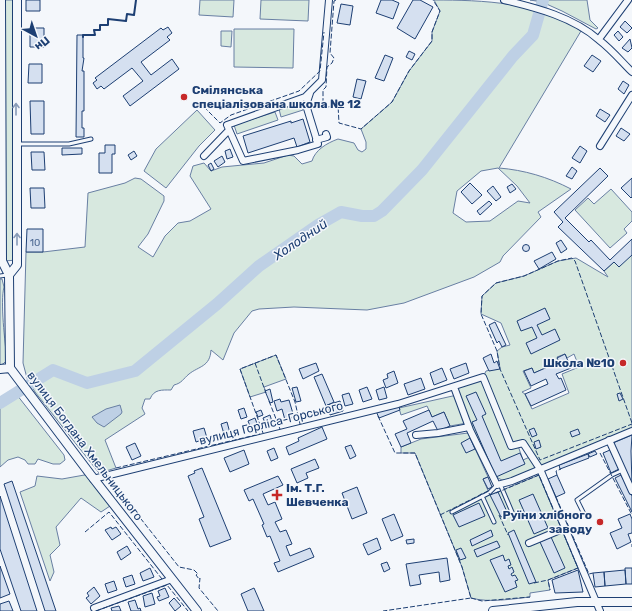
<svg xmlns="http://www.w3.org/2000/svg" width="632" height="611" font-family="Rubik,sans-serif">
<rect width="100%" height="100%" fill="#f4f7fb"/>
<path fill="#d7e8df" stroke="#687fa3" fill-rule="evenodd" d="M3,0H13L17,260L4,261Z
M200,0H234L233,17L199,15Z
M261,0H309L308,21L260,19Z
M434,0C482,0 541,2 581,31L499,168C524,170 548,177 571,189L538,212L541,217L503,256L500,262L474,277L404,303L367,310L294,307L259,309L252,311L234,333L223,360L211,350C210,367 199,366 189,374C183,379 182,383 174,385L171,390C162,390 154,389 150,399H145L142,408L145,414L105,440L116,468L99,473L35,392L27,378L23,363L26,252H43L85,247L88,193L125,183L135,178L141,179L164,196V201L148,234L138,247L153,257L165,236L178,223L190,221L211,209L190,176L193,166L204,163L211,171L222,167L264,163L288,155L294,156L302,164L312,161C315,150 327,143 338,139L354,143L358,150L362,152L366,149V142L361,129L392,102L409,71L432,41V32L440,11ZM498,168L517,186L530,203L518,201L490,221L466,222L453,213L457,191L481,171Z
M530,0H587L590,20L598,28L596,29L562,11L542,2Z
M234,29H294L293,68L234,67Z
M221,31H232L231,47L221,46Z
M300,102L303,110L281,117L279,109Z
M197,110L215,130L199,146L166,188L144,171L156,149Z
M275,112L278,120L237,134L234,125Z
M611,189L632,212V221L624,229L627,233L610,248L575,210L588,198L594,204Z
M632,255V431L508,480H502L496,477L467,423L450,426L444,412L432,417L427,406L401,415L399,408L457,395L454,387L483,377L486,371L500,368L497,351L502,347L510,345L501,323L481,314L482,296L496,283L524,276L558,261L576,258L608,277L604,271L614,262ZM565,354L567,358L574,354L579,367L562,374L569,393L532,409L525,394L522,392L531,388L523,371L532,368L534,373L559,362L557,357ZM524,440L534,455L523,460L517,443Z
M0,279H2L4,287C0,302 5,342 7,360L3,364L0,365Z
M276,355L286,379L264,387L266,392L250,397L240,369Z
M11,395H17L64,455L65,460L60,464H53L38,459L35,464H28L25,460L18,457L8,460L0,467V403Z
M468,433L488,477L483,479L490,495L539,475L578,568L548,580L550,590L530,593V597C511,599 490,603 471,598L462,567L415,453H401V447L421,439Z
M90,474L113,504L101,512L81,498L56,527L60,545L50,555L54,572L50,581L20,492L35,486L37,476L62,479Z"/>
<path fill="#bed0e5" stroke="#687fa3" d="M120,405L122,412L121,414L104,427L97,423L92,417L106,409Z"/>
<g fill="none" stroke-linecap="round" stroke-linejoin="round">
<path stroke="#bed0e5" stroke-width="12" d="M0,403L53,370L87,383L135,371L217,304L259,266L318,225L341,212L362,216H374L382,211L422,170L513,56L533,35L543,0"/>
</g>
<path fill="#d5e0f0" stroke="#1d3f73" d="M26,0H40V11H26Z
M381,0H392L399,3L393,19L376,13Z
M413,0H420L433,7L415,39L397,28Z
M341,4L353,6L350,25L337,23Z
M625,21L632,28L627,33L620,27Z
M168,27L172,33L167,37L170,40L141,62L151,75L172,59L179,69L130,106L123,96L143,81L132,68L104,89L101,86L97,89L93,83L97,80L95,78L161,28L163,30Z
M30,28H44V47H30Z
M618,31L623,37L619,41L614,35Z
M77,35H83V58H84L82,71H84V111H82V128H84V137H76Z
M630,39L632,48L628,52L622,48Z
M409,51L415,54L412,60L406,57Z
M385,55L393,58L384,81L375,78Z
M592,55L601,61L593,72L584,66Z
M29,64H42V83H28Z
M357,79L366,81L361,99L353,97Z
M623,81L629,85L624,94L618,89Z
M30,101H44V134H31Z
M600,109L610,115L605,122L596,116Z
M303,119L310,142L297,147L294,138L248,153L243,136L291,121V123Z
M621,128L630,134L624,141L616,136Z
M105,145H115V154H112V173H99V153H105Z
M580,146L587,151L580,163L572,158Z
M62,148H82V154L62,155Z
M230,149L233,157L227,159L225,151Z
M134,151L137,156L131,160L128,155Z
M31,152H44L45,170H32Z
M222,156L225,162L218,167L214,161Z
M211,163L214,169L211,171L208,165Z
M572,167L577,171L572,179L566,176Z
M600,168L608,176L565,218L589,242L591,240L610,260L632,239V255L619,267L614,262L604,271L558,227L563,222L554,212Z
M632,178V197L631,198L621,188Z
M470,183L482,195L472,204L461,192Z
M512,184L516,189L510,193L507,187Z
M493,186L501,197L496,201L487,191Z
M30,188H44L45,208H31Z
M489,201L492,204L480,215L477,211Z
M27,229H43V252H26Z
M561,240L567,249L561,253L556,243Z
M522.5 248a3.5 3.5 0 1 1 7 0a3.5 3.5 0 1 1-7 0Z
M552,252L556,259L539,269L534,261Z
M545,308L550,319L537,325L542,335L555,329L560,340L531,354L526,343L537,338L532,327L521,331L517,321Z
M495,322L506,345L502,347L499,341L497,343L489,325Z
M491,354L494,363L497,361L500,369L489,371L483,358Z
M565,354L571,368L556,374L559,379L561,378L566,390L531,406L525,394L548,384L546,379L531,386L524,371L532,368L534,373L559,362L557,358Z
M316,363L319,371L303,379L299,369Z
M466,363L469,373L454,379L450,369Z
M442,368L447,380L434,385L430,373Z
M394,371L398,383L386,388L383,380L388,378L387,374Z
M322,374L334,402L326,406L314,377Z
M421,378L425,389L408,395L404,384Z
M297,387L301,401L296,402L292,388Z
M367,387L372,399L363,402L359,390Z
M384,387L387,398L379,400L376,390Z
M270,389L273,402L270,403L265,391Z
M476,392L486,414L482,416L501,461L520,453L525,464L496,477L472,422L477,420L466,396Z
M349,393L353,404L345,406L342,395Z
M620,393L623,399L619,401L617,394Z
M280,399L281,402L289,400L294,417L285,420L282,409L277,411L274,401Z
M340,401L343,411L330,415L327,405Z
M398,404L400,410L379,418L376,411Z
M244,408L247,417L241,419L238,410Z
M261,410L263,415L258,417L256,412Z
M429,410L432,417L444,412L450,426L438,431L433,421L407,433L411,443L401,447L395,434L407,429L403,421Z
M270,415L273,425L267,428L263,418Z
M255,418L259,429L252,431L248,421Z
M227,422L230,433L224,434L221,424Z
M322,427L327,439L289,455L286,447L299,441L298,438Z
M204,428L207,438L196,442L193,431Z
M534,428L537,435L532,437L529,430Z
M578,429L580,434L572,437L570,432Z
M632,435L631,451L632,485L613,443Z
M470,438L475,449L466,453L461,443Z
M539,440L541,447L536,449L534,442Z
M135,443L141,456L132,460L126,447Z
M351,445L356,456L350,459L345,447Z
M274,448L278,458L271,461L267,451Z
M244,450L249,464L230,472L224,458Z
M610,450L619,469L611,473L603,453Z
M595,451L597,454L590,457L588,454Z
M588,454L589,458L560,469L559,465Z
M315,459L319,468L306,473L308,478L297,483L291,469Z
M202,468L231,539L210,547L199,519L204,517L188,476L195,473L194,471Z
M557,475L565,493L556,497L548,479Z
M621,475L632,496V512L615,478Z
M278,476L283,485L263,494L268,505L275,502L282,519L275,522L280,532L286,530L292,544L286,546L290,556L310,548L314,557L278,572L274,563L280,561L270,536L267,537L262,525L264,524L253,499L249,501L244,490Z
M488,477L492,487L488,489L483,479Z
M12,481L56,611H45L4,484Z
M357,487L367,513L352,519L342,493Z
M498,492L508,514L501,517L490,495Z
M533,494L548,528L534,534L519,500Z
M0,496L37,611H21L0,549Z
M479,503L485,516L459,527L453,515Z
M394,514L403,536L391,541L382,519Z
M630,514L632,519V533L628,534L631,542L617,549L610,533L622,528L618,519Z
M111,527L112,529L116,527L121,534L112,540L105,530Z
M491,530L493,536L472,546L470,540Z
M514,530L536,582L529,584L508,533Z
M551,537L565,568L554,573L540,542Z
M377,538L381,549L368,555L363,544Z
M414,539V543L407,544L406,540Z
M497,541L500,547L477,557L474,550Z
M127,546L131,553L121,560L117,552Z
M461,548L466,558L460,560L456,550Z
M503,555L505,561L509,559L511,565L508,566L509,569L512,567L514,572L511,574L512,576L515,575L518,580L515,581L517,587L505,592L490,560Z
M447,558L450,580L440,582L439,572L419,575L421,584L410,586L406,564Z
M387,562L390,569L384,572L381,564Z
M0,566L10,594L0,598Z
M150,568L154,577L143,581L140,573Z
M625,568H632V584H626Z
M578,570L583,592L555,593L552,580Z
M625,570L626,584L605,586L604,572Z
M604,572L605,586L595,587L593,573Z
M132,575L135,584L126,587L123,578Z
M114,581L117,590L108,593L105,584Z
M94,587L100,596L91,604L86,598L89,596L87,593Z
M165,588L169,597L159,601L157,597L160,596L158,591Z
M254,588L264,611H248L241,594Z
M152,593L155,604L145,607L143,596Z
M174,598L181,606L175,611L169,603Z
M135,600L138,609L140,608L141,611H131L128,602Z
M9,601L13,611H0V604Z
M119,606L121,611H112L111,608Z"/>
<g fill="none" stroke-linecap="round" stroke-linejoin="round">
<defs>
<path id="lane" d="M18,144H69L91,139
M0,276L7,275
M500,484L512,512
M482,496L494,522
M452,512L489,493L497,485
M583,512L577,500L612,475L623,470"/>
<path id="street" d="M504,0C537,8 573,17 599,40C611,49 621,61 632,72
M599,39L628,0
M310,93L306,105L318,144L298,150L243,161L227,125L305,97L322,80L329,0
M316,140L327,137L326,134
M600,146L632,95
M204,156L229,130
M454,387L470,430L497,485L512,481L632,431
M416,435L438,433L469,427
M609,440L632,491
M93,479L398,404L483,377L511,446L523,443L540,469L600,611
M529,543L565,528
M94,608L172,579"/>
<path id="secondary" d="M1,0L2,261L9,275L10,368L90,474L197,611
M9,275L17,265V0
M0,369L10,368
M493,611L577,602H632"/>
</defs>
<use href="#lane" stroke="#1d3f73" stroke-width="5"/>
<use href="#street" stroke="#1d3f73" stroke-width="8"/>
<use href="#secondary" stroke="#1d3f73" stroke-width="10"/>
<use href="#lane" stroke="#f4f7fb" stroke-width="3"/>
<use href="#street" stroke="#f4f7fb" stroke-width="6"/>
<use href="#secondary" stroke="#f4f7fb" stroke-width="8"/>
<path stroke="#1d3f73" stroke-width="1" stroke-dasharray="5 2" stroke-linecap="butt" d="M336,0L334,1L330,53L334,58L332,63L327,67L326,87L323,90V108L338,105L339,123L361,129L392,102L409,71L432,41V32L440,11L433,0
M199,102L220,123L231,115L299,91L320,71L324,32
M255,363L266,393
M269,401L280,429
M378,416L395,453H415L462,567L471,598L383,611
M632,423L575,261L572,258L558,261L524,276L496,283L482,296L481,314L497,351L500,369L540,460L632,424
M263,433L240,369L276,355L295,402L300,424L302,423
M600,453L632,515
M116,468L260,434
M557,475L556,471L561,469
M109,476H107L179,567L194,570L198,574L196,575L199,579L200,578L199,588L218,611
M496,493L539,475L578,568L548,580L550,590
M556,497L589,574L593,573
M440,515L488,491L490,495
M499,515L508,535
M85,532L109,512L162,579
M632,544V547
M534,583L548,580
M471,598L482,601L530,597
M96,611L167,585L188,611"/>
<path stroke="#1d3f73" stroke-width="2" d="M83,37V35H95L94,30H100V25H108V19L126,21L127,14L134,15L136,0"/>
</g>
<defs><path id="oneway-shaft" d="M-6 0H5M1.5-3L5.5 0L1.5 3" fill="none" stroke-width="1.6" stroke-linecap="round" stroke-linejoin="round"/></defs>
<g stroke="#889bb7">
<use href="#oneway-shaft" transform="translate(16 109) rotate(-90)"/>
<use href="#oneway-shaft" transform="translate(17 239) rotate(-90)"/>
</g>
<g fill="#c62828" stroke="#f4f7fb" stroke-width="1.5">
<circle cx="184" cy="97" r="4"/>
<circle cx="623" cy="363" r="4"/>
<path d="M275 489h4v4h4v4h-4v4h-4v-4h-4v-4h4z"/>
<circle cx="600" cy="522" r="4"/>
</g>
<g text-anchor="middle" stroke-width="3" stroke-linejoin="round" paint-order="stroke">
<g font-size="10" fill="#4b6792">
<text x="35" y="246">10</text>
</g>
<g font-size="12" font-weight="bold" fill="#1d3f73" stroke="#f4f7fb" text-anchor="start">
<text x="192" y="94">Смілянська<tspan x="192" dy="14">спеціалізована школа № 12</tspan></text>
<text x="615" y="367" text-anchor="end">Школа №10</text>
<text x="286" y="492">Ім. Т.Г.<tspan x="286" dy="14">Шевченка</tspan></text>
<text x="592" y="519" text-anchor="end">Руїни хлібного<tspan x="592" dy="14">заводу</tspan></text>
</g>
<g font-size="12" fill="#1d3f73" stroke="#f4f7fb">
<text transform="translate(271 423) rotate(-14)" y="4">вулиця Горліса-Горського</text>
<text transform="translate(85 446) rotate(53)" y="4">вулиця Богдана Хмельницького</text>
</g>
<g font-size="13" font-style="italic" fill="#1d3f73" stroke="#f4f7fb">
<text transform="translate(300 239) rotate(-34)" y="5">Холодний</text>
</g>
</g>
<g transform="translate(36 36) rotate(140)" stroke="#f4f7fb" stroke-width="3" paint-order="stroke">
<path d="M0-3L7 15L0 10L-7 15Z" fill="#1d3f73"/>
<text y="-6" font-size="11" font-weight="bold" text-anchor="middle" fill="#1d3f73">Пн</text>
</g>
</svg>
